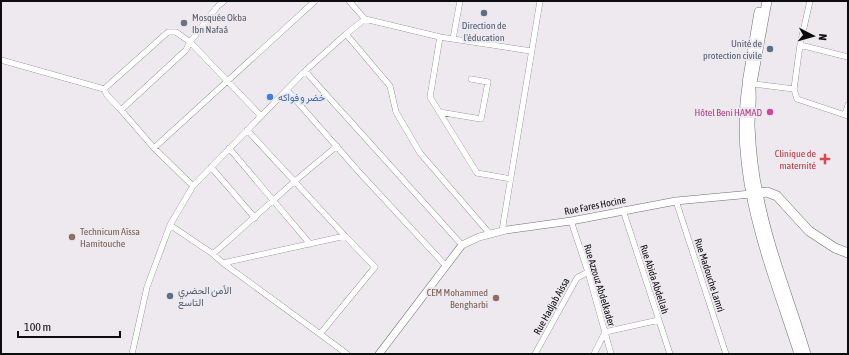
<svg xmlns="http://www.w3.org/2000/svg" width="849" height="355" font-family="'Asap Condensed',Vazirmatn,sans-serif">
<rect width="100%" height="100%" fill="#ede9ee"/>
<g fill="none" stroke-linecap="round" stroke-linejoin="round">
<defs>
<path id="minor" d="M224,1L217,7L190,42L261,116
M349,1L365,19
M346,34L390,86L396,112L420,153L490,234
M440,37L430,97L477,173L511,179
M453,39L460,1
M800,45L848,57
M1,60L104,89
M305,71L462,245
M753,84L794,89L797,99L848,116
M794,89L800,45L810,1
M287,90L359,172L446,266
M121,110L107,95L104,89L168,32H176L190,42L186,50L121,110L154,148L193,186
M439,112L481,119L488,82L471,79
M845,115L848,105
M247,130L345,236
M154,148L315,1
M229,148L310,244
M211,167L255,218
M676,201L726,354
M623,210L670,354
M571,221L588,272L611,354
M502,231L540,1
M213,254L295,181L337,146
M223,263L320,334
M132,354L147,287L170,225
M347,354L320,334L375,267L345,236L223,263L213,254L170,225L193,186L305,71L346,34L365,19L440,37L531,51
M535,354L577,278L588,272
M594,354L605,332L659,320"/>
<path id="tertiary" d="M379,354L462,245L479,237L506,230L571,221L676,201L751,194"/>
<path id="primary" d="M747,83L759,12
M752,83L767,1
M747,86C733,178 771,267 799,354
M751,89C752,101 750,114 750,126C751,148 753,171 758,193C768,248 790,300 806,354
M752,194L767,192L777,196L809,231L835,248L848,253"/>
</defs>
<use href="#minor" stroke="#716d72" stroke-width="6"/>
<use href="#tertiary" stroke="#716d72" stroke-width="8"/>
<use href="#primary" stroke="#716d72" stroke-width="10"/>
<use href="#minor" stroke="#fff" stroke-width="5.5"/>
<use href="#tertiary" stroke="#fff" stroke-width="7"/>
<use href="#primary" stroke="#fff" stroke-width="9"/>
</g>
<g fill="#5c6f8a" stroke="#ede9ee" stroke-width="1.5">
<circle cx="484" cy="13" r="4"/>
<circle cx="770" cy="49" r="4"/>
<circle cx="170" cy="296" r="4"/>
</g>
<circle fill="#6b7280" stroke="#ede9ee" stroke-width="1.5" cx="184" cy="23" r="4"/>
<circle fill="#3f7fe0" stroke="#ede9ee" stroke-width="1.5" cx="270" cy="97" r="4"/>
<circle fill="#d1479c" stroke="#ede9ee" stroke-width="1.5" cx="770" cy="112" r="4"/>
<path fill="#e0444e" stroke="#ede9ee" stroke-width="1.5" d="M823 153h4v4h4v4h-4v4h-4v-4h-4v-4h4z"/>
<g fill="#8d6e63" stroke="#ede9ee" stroke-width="1.5">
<circle cx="72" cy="237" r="4"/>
<circle cx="496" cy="298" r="4"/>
</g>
<g text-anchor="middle" stroke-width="4" stroke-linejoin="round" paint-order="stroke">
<g font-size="10" fill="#5b616d" stroke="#ede9ee" text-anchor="start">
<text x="192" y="21">Mosquée Okba<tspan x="192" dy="12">Ibn Nafaâ</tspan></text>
</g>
<g font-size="10" fill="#4e5e75" stroke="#ede9ee">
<text x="484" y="29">Direction de<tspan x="484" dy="12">l'éducation</tspan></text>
<text x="762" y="47" text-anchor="end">Unité de<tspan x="762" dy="12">protection civile</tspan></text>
<text x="178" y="294" text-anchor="start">الأمن الحضري<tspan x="178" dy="12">التاسع</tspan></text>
</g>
<g font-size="10" fill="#366cbe" stroke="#ede9ee" text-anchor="start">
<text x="278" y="101">خضر و فواكه</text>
</g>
<g font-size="10" fill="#b23c85" stroke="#ede9ee" text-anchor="end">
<text x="762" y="116">Hôtel Beni HAMAD</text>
</g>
<g font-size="10" fill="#be3a42" stroke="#ede9ee" text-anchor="end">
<text x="816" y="157">Clinique de<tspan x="816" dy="12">maternité</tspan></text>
</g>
<g font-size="10" fill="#0d0c0e" stroke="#ede9ee">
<text transform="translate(595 205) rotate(-11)" y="4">Rue Fares Hocine</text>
<text transform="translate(710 275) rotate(72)" y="4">Rue Madouche Lamri</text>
<text transform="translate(655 279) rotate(72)" y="4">Rue Abida Abdellah</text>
<text transform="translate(600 285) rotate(73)" y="4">Rue Azzouz Abdelkader</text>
<text transform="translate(551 306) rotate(-61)" y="4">Rue Hadjab Aissa</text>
</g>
<g font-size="10" fill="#785e54" stroke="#ede9ee" text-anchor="start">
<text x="80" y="235">Technicum Aïssa<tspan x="80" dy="12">Hamitouche</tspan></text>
<text x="488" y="296" text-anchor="end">CEM Mohammed<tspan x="488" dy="12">Bengharbi</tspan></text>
</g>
</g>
<rect width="849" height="355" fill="none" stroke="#0d0c0e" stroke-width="4"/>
<g transform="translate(813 36) rotate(96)" stroke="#ede9ee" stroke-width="3" paint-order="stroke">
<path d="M0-3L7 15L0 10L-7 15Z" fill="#0d0c0e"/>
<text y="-6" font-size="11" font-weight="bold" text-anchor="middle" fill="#0d0c0e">N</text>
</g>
<path d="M18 331v6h102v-6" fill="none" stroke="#0d0c0e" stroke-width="2"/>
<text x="24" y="331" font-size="12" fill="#0d0c0e" stroke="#ede9ee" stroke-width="3" paint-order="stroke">100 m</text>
</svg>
